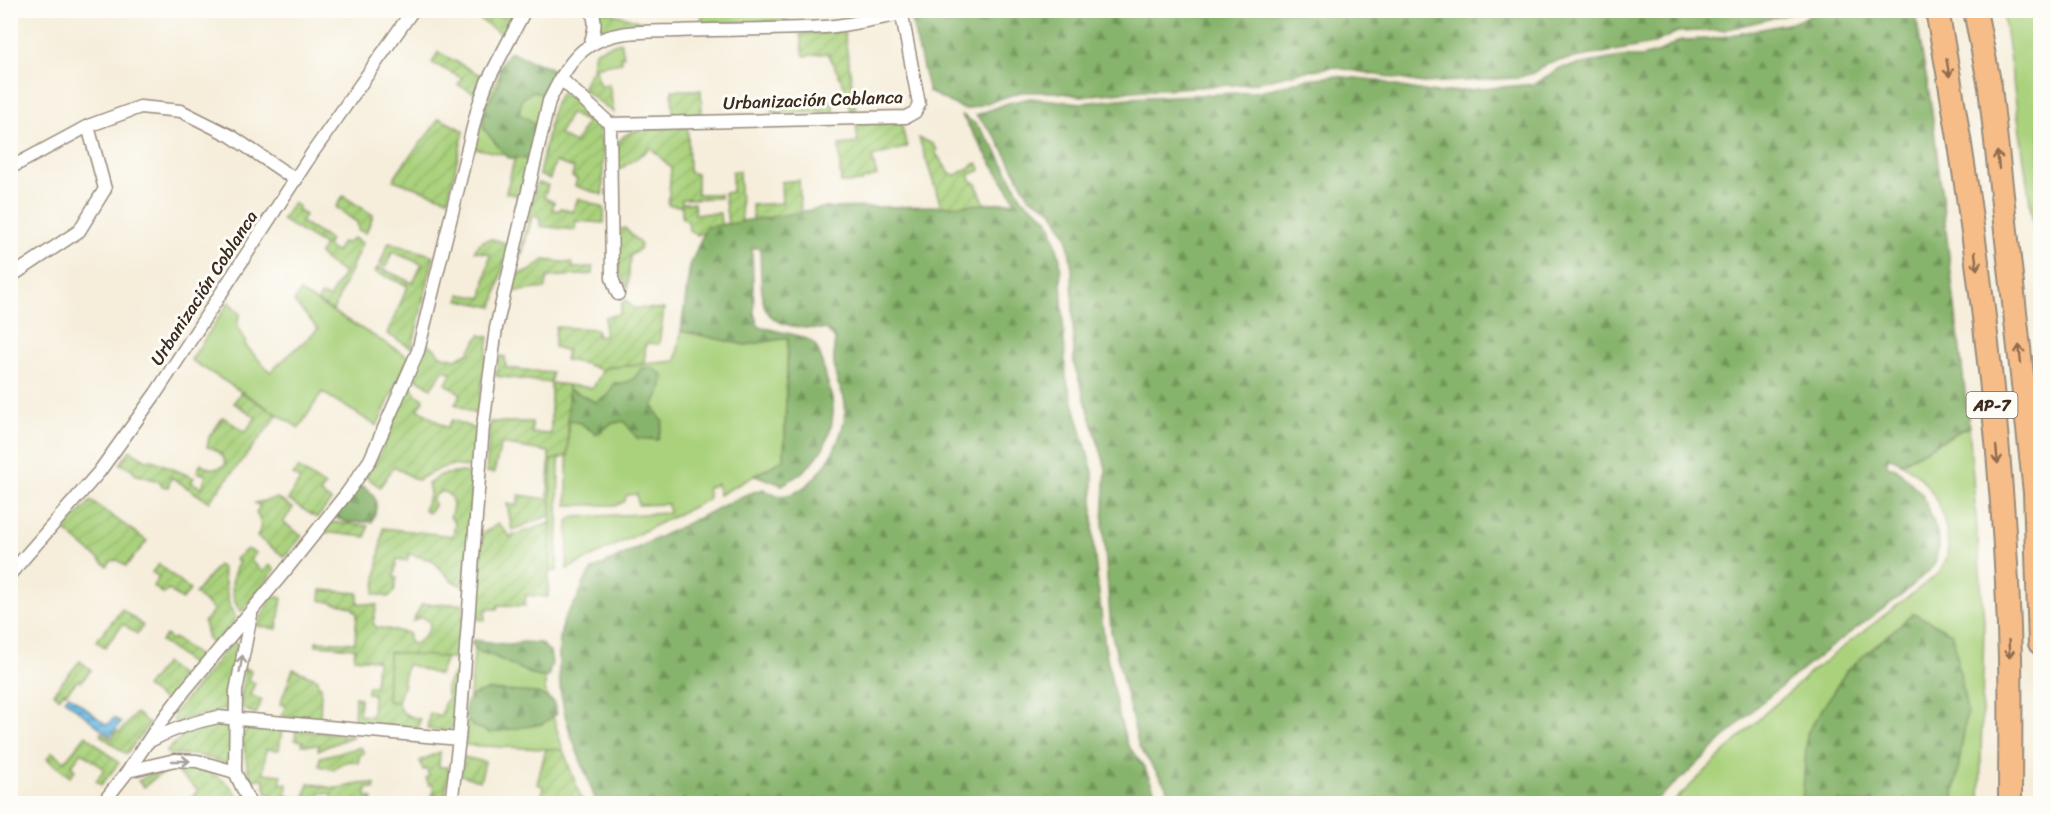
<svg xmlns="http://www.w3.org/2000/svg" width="2051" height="814" font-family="Sriracha,sans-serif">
<defs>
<pattern id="forest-firs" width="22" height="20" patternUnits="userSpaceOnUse" patternTransform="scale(1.5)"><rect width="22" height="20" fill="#87b46c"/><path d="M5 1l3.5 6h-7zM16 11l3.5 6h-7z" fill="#709358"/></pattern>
<pattern id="garden-furrows" width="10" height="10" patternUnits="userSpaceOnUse" patternTransform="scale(1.5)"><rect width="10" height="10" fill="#aad27d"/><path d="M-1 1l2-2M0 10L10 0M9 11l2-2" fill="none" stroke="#93b46c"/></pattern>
<pattern id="water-rules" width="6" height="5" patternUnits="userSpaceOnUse" patternTransform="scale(1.5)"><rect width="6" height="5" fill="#6bbde7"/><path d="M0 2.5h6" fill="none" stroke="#599abb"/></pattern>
</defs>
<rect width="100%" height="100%" fill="#fdfcf7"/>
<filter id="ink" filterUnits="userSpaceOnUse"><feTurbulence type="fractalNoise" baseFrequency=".0167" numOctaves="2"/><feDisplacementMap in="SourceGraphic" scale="12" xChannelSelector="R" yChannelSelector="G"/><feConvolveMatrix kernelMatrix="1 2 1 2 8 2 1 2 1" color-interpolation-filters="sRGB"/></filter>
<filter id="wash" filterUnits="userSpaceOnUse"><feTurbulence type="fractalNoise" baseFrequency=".008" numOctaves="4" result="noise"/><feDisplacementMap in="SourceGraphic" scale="24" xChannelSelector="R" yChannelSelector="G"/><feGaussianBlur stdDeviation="1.35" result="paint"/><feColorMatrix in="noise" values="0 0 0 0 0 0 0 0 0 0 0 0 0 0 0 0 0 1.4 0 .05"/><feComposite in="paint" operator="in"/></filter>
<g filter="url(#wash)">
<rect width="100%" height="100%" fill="#f6eedb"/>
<path fill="#aad27d" stroke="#727e4e" stroke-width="1.5" d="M742,11H787L788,21L701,23L703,11Z
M2003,11H2040V273Z
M621,42L624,56H621L622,62L592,67L595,52L605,47Z
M510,54L554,76L541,107L528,160L474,148L484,104Z
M300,292L409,357L377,426L322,392L299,428L191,360L229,302L240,314C233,333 244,331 246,346L270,372L318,329L294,302Z
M681,331L745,345L788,338L784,460L719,495L717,484L707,488L709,499L567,569L568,521L573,517L669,513L668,504L638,505L637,494L627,495L624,502L617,505H567L568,385L593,388L604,368L676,361Z
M1969,426L1984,622L1980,803L1671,804C1702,775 1732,745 1762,716C1777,702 1794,690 1807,675L1939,573C1942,567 1946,562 1947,556C1951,530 1938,496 1920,477C1914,472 1907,467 1901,463Z
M559,458L557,571L550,572L551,460Z
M475,645L546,649L545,689L563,750L465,745Z
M389,651L446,657L439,675L407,664L402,683L404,684L398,702L387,701Z"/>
<path fill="url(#forest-firs)" stroke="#616f45" stroke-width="1.5" d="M909,11V10L1802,11L1724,30L1677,32L1652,44L1548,63L1533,73L1516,78L1423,83L1333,67L1305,71L1248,84L1144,90L1081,96L1055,92H1021L965,110L929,92Z
M1815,11H1915L1932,111L1969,426L1901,463L1891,458L1887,460V466L1896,468L1922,494L1933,520L1939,540L1935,565L1902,595L1832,646L1757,706L1691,770L1652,803H1169L1166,786L1139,747L1111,631L1103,522L1106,468L1074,364L1072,268L1067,237L1051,209L1029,197L996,137L976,115L1008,103L1030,98L1082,103L1129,98L1239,93L1263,91L1306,79L1335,76L1375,80L1401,87L1436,93L1535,84L1560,68L1621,57H1641L1660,52L1681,40L1711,39L1792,23L1810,16Z
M509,52C519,53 523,57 531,61C545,67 549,63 560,77L549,97L533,91L522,99L519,114L530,120L538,128L532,154L518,160L507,157L483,128C484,122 483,115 485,109C491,92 504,88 498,68Z
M961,114L977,125L996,150L1022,199L1042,214L1049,221L1052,229L1060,259L1066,378L1093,472V541L1105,647L1117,708L1127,744L1144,767L1156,794L1158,803H596C589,778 577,754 569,729C559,697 555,656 563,623C565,614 573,607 577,599C582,588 584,580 592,570L745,495L763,489C767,491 772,494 776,495C814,501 849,435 845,403C844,395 840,388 837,381C833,367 833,353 835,339L826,329C807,329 771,328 764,305C760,289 761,265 760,248H752L754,313L758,326C773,332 801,333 812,342C820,348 822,362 824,371C828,384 834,399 833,413C831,447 811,470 782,485L755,475L784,459L788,338L745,345L681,331L690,266L706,227L823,208L941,206L1016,202Z
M641,368H653L664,376L661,389L653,406L663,422L658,440L637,438L624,421L611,424L597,434L580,423L561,418L563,388C575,390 584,397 596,402L608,396L614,383C629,383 634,381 641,368Z
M358,484C377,492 380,504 372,522H348L336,518L337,508Z
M1914,613L1953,634L1967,712L1953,803H1802L1807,733L1847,670Z
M473,640L512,645L522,642L540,643L550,652L552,663L548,677H540L531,674L493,656L479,652L471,643Z
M488,690L538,693L553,701L557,714L542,724L490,733L473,726L464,716C466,695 469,696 488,690Z"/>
<path fill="url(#garden-furrows)" stroke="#727e4e" stroke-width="1.5" fill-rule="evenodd" d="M467,11H493L502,18L510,11H518L504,36Z
M600,11H604L649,24L599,34Z
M844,31L856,111H851L844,86L828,53L804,56L800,34Z
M438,52L480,75L481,79L475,93L458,85L462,78L432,63Z
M596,68L599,85L609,84L614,113L582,89L589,74Z
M672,90H701L702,115L673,116Z
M560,93H564L583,107L597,123L603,149V195L575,186L577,179L572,177L574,168L555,162L550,179L539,175L553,108ZM570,113L587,122L575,143L559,135Z
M826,97C833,100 833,104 834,112L772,113V100Z
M439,118L464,131L448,199L393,180C405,157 426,141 439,118Z
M856,123H901L907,147L872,157L877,176L862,180V182L841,183L839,145L858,143Z
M688,128L689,172L697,174V194H720V198L682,199V203H694L695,214L720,213L721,225L706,227L703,234L699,233L698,235L689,231L688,221L682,219V206L668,205L671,168L651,148L616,172C617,163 615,152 618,144C626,123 670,128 688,128Z
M919,138L933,144L937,150L935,152L950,174L956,175L977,163L981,170L969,175L973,183L975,182L985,204L941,206Z
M515,157L528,160L520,196L506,193Z
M739,171L742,222L728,224L724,193L732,192V172Z
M799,180L801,212L753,220L752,205L782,203L781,182Z
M537,183L548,185L544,198L554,202L552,209L559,211L561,208L573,212L578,198L604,208V223L576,221L575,230L540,226V217L532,216L522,254L520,256Z
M343,196L373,215L366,233L358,230L357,222C349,218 344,212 336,207Z
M293,203L299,207L297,210L305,215L301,222L330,240L327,246L336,252L342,242L347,243L353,238L362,243L333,311L318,302L321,295L329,298L344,273L328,263L319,254L324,245L282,220Z
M625,228L641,245L640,249L630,256L628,288L619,272L617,230Z
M492,239L505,243L508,247L493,307L459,300L460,294L482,298L490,254L475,251C479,242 483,240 492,239Z
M389,242L434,256L412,348L387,334L408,286L375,272L378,267L413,283L422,264L392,252L386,267L380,264Z
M544,260L572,263L573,268L593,267V274L547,277L546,288L511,292L515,274L530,271Z
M626,300L633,308L664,309L659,344L646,343L644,364L604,368L603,371L586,364L565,360L567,351L554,347L556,327L597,329V336H604L605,317L620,314L622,303Z
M480,335L489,337L477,415L455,404L461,394L446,384L452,372L443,371L431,388L414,377L426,344L433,347L440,355L456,359L468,353Z
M499,356L505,357L506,368L552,373L551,383L568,385V456L551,460V515L512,530L507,504L517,506L519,495L548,499L549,452L501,444L494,473L486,472L490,422H532V433L551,434V383L496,376Z
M410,386L417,395L424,399L418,409L444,426L447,428L452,420L476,429L473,468L453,465L441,468L418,480L413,478L394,466L380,487L366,477L381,452Z
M241,392L278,415L209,502L171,477L168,487L161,486V482L135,474L131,468L120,464L130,450L148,461L150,459L194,478L191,482L202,488L206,475L197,472L201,463C207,470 219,470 226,464C223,455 217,448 207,447L209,437L223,417L245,432L256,417L234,403Z
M298,468L325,486L320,493L331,501L317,518L288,500L300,480L293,475Z
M462,472L473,474L465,587L452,581L432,560L409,554L407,561L397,559L394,577L397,578L394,592L388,597L374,594L383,528L453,536L455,523L450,517C455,506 454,495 442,491L433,497L434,506L428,513L424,510L430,493L428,484L440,475Z
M277,498L293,508L283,522L302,536L285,557L257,537C262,527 262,522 256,513L260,506L255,503Z
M91,501L147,541L126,566L117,560L111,561L107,566L64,530Z
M330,522L368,526L366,537L322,532Z
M498,523L512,539L513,535L551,523L548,597L526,595L525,606L498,605L497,609H486L485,620L477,619L482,533L489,530Z
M247,549L256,553L250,560L263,572L269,565L275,570L241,612C229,598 230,577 239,562L235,559Z
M159,564L190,590L182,600L168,589L164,594L153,586L159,577L152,572Z
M218,565L222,568L229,604L236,618L215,644L208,639L204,622L214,610L195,594Z
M321,590L358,593V603L377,605L373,623L376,627L408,633L410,643L415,644C425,637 440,622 420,617L413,621L422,604H464L460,659L389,652L387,701L398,702C399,714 410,717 420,719L418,729L354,723L355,697L360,698L359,715L372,716L373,694L367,693L368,686H375L377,660L354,658L355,648L316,645V641L355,643L357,613L351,607L320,600Z
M272,596L282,598L277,629L257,626Z
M122,609L143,626L137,634L123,624L105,647L96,641Z
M166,635L172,640L174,638L203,659L196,668L161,641Z
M235,642L237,644L236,650L229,704L226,709L174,722L173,720L175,712L231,644Z
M80,661L91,670L81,682L78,680L66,693L64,692L59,698L53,693Z
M165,663L186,680L167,703L146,687Z
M244,668L251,671L248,680L255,683L250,695L262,700L256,714L245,710L241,704Z
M293,669L318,679V685L321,686L320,720L281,716L286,706L280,704Z
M452,675L459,676L455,725L447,731L427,729L430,713L441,716L444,704L448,699L446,687Z
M136,713L150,724L126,754L100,735L101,732L111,739L117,731L120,732Z
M212,723C237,728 232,739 230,760L226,763L197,755L168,754L166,752L188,730Z
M253,727L282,729L279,750L266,749L263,773L282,775L280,783L287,784L286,796L305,799L308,783C316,784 324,787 332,788C346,789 363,780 375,784L374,789L367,788L366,797L373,798L372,803H326L327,801L331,802L332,794L321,793L319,800H316L317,803H274L273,795L267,794L263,778L250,781L242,737L247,729Z
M296,730L354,736L318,750L319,745H302L303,741L295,740Z
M86,735L119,763L101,785L96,781L104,769L82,752L71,766L75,770L70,777L47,759L52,752L65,761Z
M361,747L364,753L360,755L358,763C351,759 338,763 334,770L319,766L320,757Z
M546,749L563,750L583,803H540L543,786L537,784Z
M440,752L439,767H449L445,797L434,802L432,794L435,792L432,784L429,785L426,778L429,776L426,769L423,770L420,761Z
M464,757L485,762L480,781L461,775Z
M179,766C204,768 224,775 238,796L232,803H187L198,790L173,769L158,776L144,787L138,781L163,768Z"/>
<path fill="url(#water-rules)" stroke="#537482" stroke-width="1.5" d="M69,695L107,725L114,718L121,723L110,736L65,700Z"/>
</g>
<g filter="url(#ink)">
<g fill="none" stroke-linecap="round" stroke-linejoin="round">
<defs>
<path id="street" d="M590,45C593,34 598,22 591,10
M560,78L610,124L612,278L618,294
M610,124L906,117L915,112L919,104L901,10
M10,168L88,126L140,107L181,111L231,136L296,180
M10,277L79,231L105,189L88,126
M10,574L99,472L156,393L313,152L413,10
M459,739L483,426L496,328L549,101C559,81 570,58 589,46C615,29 649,32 678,31C727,29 776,30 825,27C851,25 876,19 901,14
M148,742C170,730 193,722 218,717L459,739L451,804
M128,771L175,760L197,761L235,772
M102,804L128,771L158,726L185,690L284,572L347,493L370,460L418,351L478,107L487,82L525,10
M250,804L235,772L236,691L251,615"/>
<path id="highway" d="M1937,10C1976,222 2004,443 2010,658C2011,707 2010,755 2010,804
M1975,10L1990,87L2035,492L2040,643"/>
</defs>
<use href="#street" stroke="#988c7c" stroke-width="15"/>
<use href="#highway" stroke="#988c7c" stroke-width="26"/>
<use href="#street" stroke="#fff" stroke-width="12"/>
<use href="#highway" stroke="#f7bd88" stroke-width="22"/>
</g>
<defs><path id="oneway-shaft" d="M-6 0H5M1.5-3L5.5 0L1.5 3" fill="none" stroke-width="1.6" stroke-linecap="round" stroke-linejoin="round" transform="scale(1.5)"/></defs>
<g stroke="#906c4e">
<use href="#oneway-shaft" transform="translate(1948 68) rotate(80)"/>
<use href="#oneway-shaft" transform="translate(1998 160) rotate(-96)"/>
<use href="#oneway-shaft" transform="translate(1976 261) rotate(83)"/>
<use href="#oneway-shaft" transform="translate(2020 354) rotate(-96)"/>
<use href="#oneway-shaft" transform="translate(1997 455) rotate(84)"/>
<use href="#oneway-shaft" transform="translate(2009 649) rotate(87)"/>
</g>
<g stroke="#a79f9a">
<use href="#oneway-shaft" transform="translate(241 664) rotate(-80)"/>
<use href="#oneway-shaft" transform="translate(181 761)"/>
</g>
</g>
<g text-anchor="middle" stroke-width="6" stroke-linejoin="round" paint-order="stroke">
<rect fill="#fdfcf7" stroke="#75695f" stroke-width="1.5" x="1966.5" y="392" width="51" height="26" rx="4.5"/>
<g font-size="16" font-weight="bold" fill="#3b2a1e">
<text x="1992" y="411">AP-7</text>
</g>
<g font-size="18" fill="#3b2a1e" stroke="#fdfcf7">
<text transform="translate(813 100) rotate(-2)" y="6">Urbanización Coblanca</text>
<text transform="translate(204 288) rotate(-57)" y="6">Urbanización Coblanca</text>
</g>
</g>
<rect width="2051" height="814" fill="none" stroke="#fdfcf7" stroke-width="36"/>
</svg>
